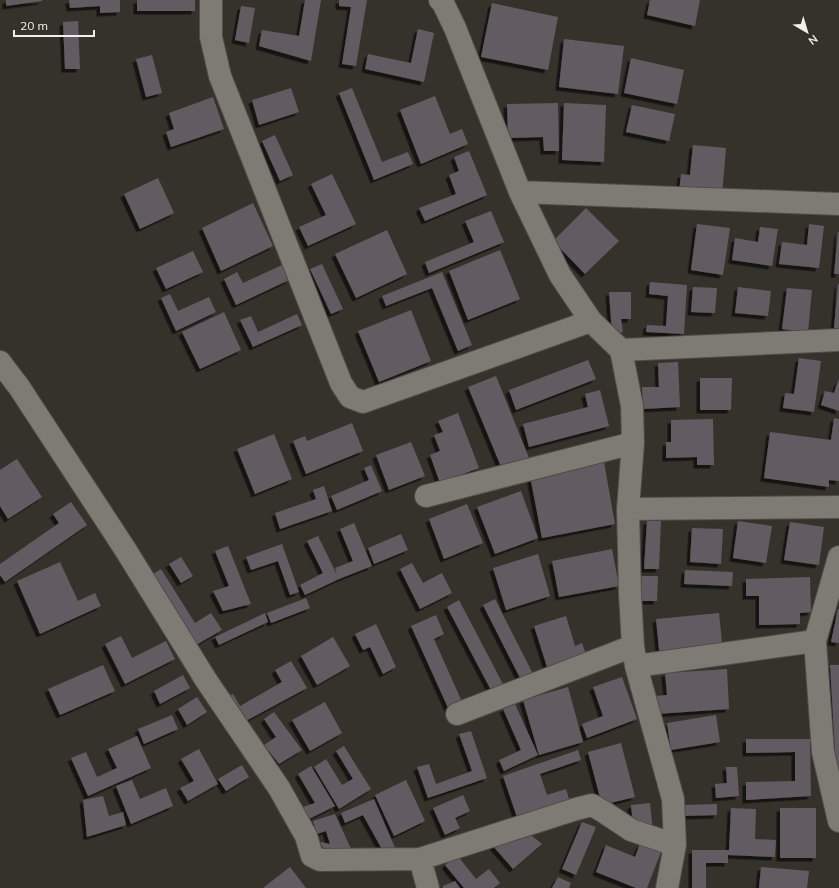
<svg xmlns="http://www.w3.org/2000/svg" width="839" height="888" font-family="Mulish,sans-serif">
<defs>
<filter id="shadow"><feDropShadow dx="-3.5" dy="3.5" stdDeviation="0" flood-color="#0009"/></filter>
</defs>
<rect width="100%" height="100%" fill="#34322b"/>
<path fill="#625c62" filter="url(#shadow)" d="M6,0H42V1L6,6Z
M69,0H120V12L100,13V6L70,8Z
M137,0H195V11H137Z
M305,0H321L311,61L259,46L262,30L299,36Z
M339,0H367L356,66L342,64L351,7L339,6Z
M650,0H700L695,26L647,15Z
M492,3L558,17L548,70L481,57Z
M241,6L255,8L249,43L235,40Z
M78,21L80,69H65L63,22Z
M418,29L434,33L424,82L365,69L368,54L411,63Z
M564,39L624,46L618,94L559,87Z
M152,55L162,93L146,97L136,59Z
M631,58L684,70L677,104L624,93Z
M291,88L299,112L259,125L252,100Z
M352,88L382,162L408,152L413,164L374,180L339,93Z
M435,96L450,134L462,129L468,144L421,164L400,110Z
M213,97L224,129L171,147L166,132L174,129L169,113Z
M558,103L559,151H544L543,137L508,138L507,104Z
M564,103L606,105L604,162L562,160Z
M632,105L675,114L669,141L626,132Z
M275,135L293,175L280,181L262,141Z
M693,145L726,148L722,196L679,192L681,174L690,175Z
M469,151L487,195L425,221L419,208L456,194L449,175L459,171L454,157Z
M332,174L356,224L308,246L299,227L326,215L311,184Z
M158,178L174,213L140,229L124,194Z
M253,203L273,246L221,271L202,228Z
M586,208L619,241L585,274L553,241Z
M491,211L504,242L429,273L425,262L474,242L465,221Z
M697,224L730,228L723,275L691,270Z
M809,224L824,226L819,268L779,264L782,242L807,245Z
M760,227L778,229L772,266L732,260L735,238L758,242Z
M387,230L407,274L356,298L335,254Z
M838,232H839V274H834Z
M500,250L520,299L468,320L449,271Z
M193,251L203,272L166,289L156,268Z
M322,264L343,309L331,314L310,269Z
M282,265L289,280L236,305L224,279L237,272L243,283Z
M442,272L472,345L458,351L432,288L386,306L382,296Z
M650,282L687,285L684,334L646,332L647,325L666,326L668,296L649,294Z
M838,284H839V329L834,328Z
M693,287L717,288L715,313L691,312Z
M738,287L771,291L768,316L735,313Z
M787,288L812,290L808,332L782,329Z
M609,292H631V319H621L623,332L612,334Z
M170,294L178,311L209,297L216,312L176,331L161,298Z
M411,310L431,361L379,382L358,331Z
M224,312L241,350L200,369L182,332Z
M297,314L302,325L253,347L240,320L251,316L258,332Z
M799,358L821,361L814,412L783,408L785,393L794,394Z
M588,360L596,379L516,410L509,390Z
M678,362L680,407L643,409L642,387H659L658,363Z
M496,376L529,458L502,469L468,387Z
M700,378H732L731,410H700Z
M839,379V411L821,405L825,391L834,393Z
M600,390L609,426L529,447L523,424L588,407L585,394Z
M458,413L479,468L440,483L430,455L440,451L434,435L443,432L438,421Z
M834,418L839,419V481L829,480V487L764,478L770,432L831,440Z
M713,419L714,465H697V457L666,458V442H671V420Z
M352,423L363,451L306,474L293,441L305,436L307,441Z
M274,434L292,479L255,494L237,449Z
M411,442L425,476L389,490L376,455Z
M17,459L42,497L8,519L0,506V470Z
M604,462L615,524L542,538L530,476Z
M371,465L382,491L337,510L331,496L369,480L364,468Z
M324,486L332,511L280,529L275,513L316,499L313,490Z
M521,491L538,538L495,554L477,507Z
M71,502L87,525L5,582L0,575V564L59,523L53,514Z
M467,504L483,543L444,559L429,519Z
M647,521H661L659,569H644Z
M738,521L772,526L766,563L733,558Z
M790,522L824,527L819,565L784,560Z
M354,523L372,566L339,579L305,595L300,585L323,573L307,541L318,536L337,575L335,568L353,561L340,529Z
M692,528L723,529L721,564L690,562Z
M401,534L408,550L374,564L368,548Z
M282,544L299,592L290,595L278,561L251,570L246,557Z
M228,546L251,604L223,611L213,591L229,586L215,551Z
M612,549L619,586L559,597L552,561Z
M538,554L550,596L506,610L493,568Z
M181,557L193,576L181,583L169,564Z
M60,562L78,601L95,593L101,606L40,634L17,581Z
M412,563L423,583L442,573L452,593L420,609L400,569Z
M161,569L195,623L211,613L222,630L196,645L150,576Z
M685,570L733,572L732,586L684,584Z
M641,576H658L657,601H640Z
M810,577L811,612L800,613V624L759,625V596H746V579Z
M306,598L310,608L271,623L267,613Z
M495,599L533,674L521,680L483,605Z
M459,600L504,686L492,692L447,607Z
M838,609H839V643L831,642Z
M265,613L268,622L219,645L215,637Z
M719,613L723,652L660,659L656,619Z
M436,615L444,634L434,639L463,704L449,710L411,626Z
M566,616L575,646L582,643L587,657L548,670L534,626Z
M376,624L396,667L383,674L370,647L363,650L355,634Z
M121,636L132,658L166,641L175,659L125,684L105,644Z
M333,637L350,666L317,685L301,656Z
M291,661L307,688L244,722L228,696L233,694L240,706L282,682L275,670Z
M103,665L115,691L60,715L48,689Z
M830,665H839V768H836Z
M727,669L729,709L656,714L655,696L667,695L665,673Z
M183,675L190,688L160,704L154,691Z
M622,677L637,719L587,738L582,724L603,716L593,687Z
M568,687L583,742L539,755L523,700Z
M197,697L207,712L187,725L178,709Z
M325,702L342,733L310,751L292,720Z
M515,704L538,755L504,771L499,760L521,750L503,709Z
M274,712L302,750L279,764L264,745L276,737L264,719Z
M172,715L178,729L144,744L138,729Z
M716,715L720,742L671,750L667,723Z
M471,731L487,778L428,798L417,767L429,764L436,784L472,771L459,734Z
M137,736L151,768L88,796L71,758L86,752L97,777L117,768L108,749Z
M746,739H810L811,796L746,800V782L795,781V752L746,753Z
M621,743L635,797L602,805L588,752Z
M344,746L371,789L339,809L314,767L326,759L342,785L353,779L336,751Z
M199,749L218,784L188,801L180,788L194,781L181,759Z
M578,750L581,760L540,774L547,795L566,789L571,805L519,823L503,776Z
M242,765L249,777L226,791L218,779Z
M311,766L335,806L309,819L300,808L315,803L298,774Z
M726,767H737L739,796L716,798L715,784L727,783Z
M132,780L140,799L166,788L173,806L131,824L116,786Z
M406,780L425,821L394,836L375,795Z
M463,795L470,811L455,818L460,828L445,835L433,808Z
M103,796L109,816L123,812L126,825L87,837L83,800Z
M374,799L396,850L383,851L363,815L345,823L341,813Z
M650,803L653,832L633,825L631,805Z
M717,804V815L683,816L684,805Z
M731,808L756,809L755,839L776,840L775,857L728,855V863H706V888H692V850H729Z
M780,808H816V858H780Z
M335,814L352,851L325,852L320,842L330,844L326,831L317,834L313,821Z
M582,822L596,827L576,875L562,869Z
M527,832L542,844L513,869L493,846Z
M640,844L661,852L647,888H636L596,872L606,845L635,857Z
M457,855L476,879L489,869L500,883L494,888H464L445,865Z
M290,867L306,888H263Z
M761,867L809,871L807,888H759Z
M558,877L571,883L569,888H552Z
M455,881L460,888H443V886Z"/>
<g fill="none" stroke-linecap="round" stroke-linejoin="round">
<defs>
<path id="minor" d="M211,0V37L220,76L341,383L350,397L363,402L591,321
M440,0L442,1L455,28L520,192L560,275L591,321L621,350L632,406L633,443L628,509L630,594L633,646L636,666L673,799L675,845L667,888
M520,192L839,204
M621,350L839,340
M0,362L19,387L125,549L206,680L279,788L306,836L312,856L320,860L420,859L576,809L592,805L604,812L631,830L675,845
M426,496L633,443
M628,509L839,507
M839,557L815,641L823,752L839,821
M636,666L815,641
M457,714L633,646
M420,859L428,888"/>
</defs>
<use href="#minor" stroke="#4f4d48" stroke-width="24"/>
<use href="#minor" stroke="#7d7b73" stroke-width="22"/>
</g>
<g transform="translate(807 32) rotate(142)" stroke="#34322b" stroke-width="3" paint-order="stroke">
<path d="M0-3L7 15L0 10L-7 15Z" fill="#f1f0eb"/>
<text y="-6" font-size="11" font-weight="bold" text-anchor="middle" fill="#f1f0eb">N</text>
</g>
<path d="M14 30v6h80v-6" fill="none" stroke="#f1f0eb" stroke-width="2"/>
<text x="20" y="30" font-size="12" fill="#f1f0eb" stroke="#34322b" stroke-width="3" paint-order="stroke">20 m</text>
</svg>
